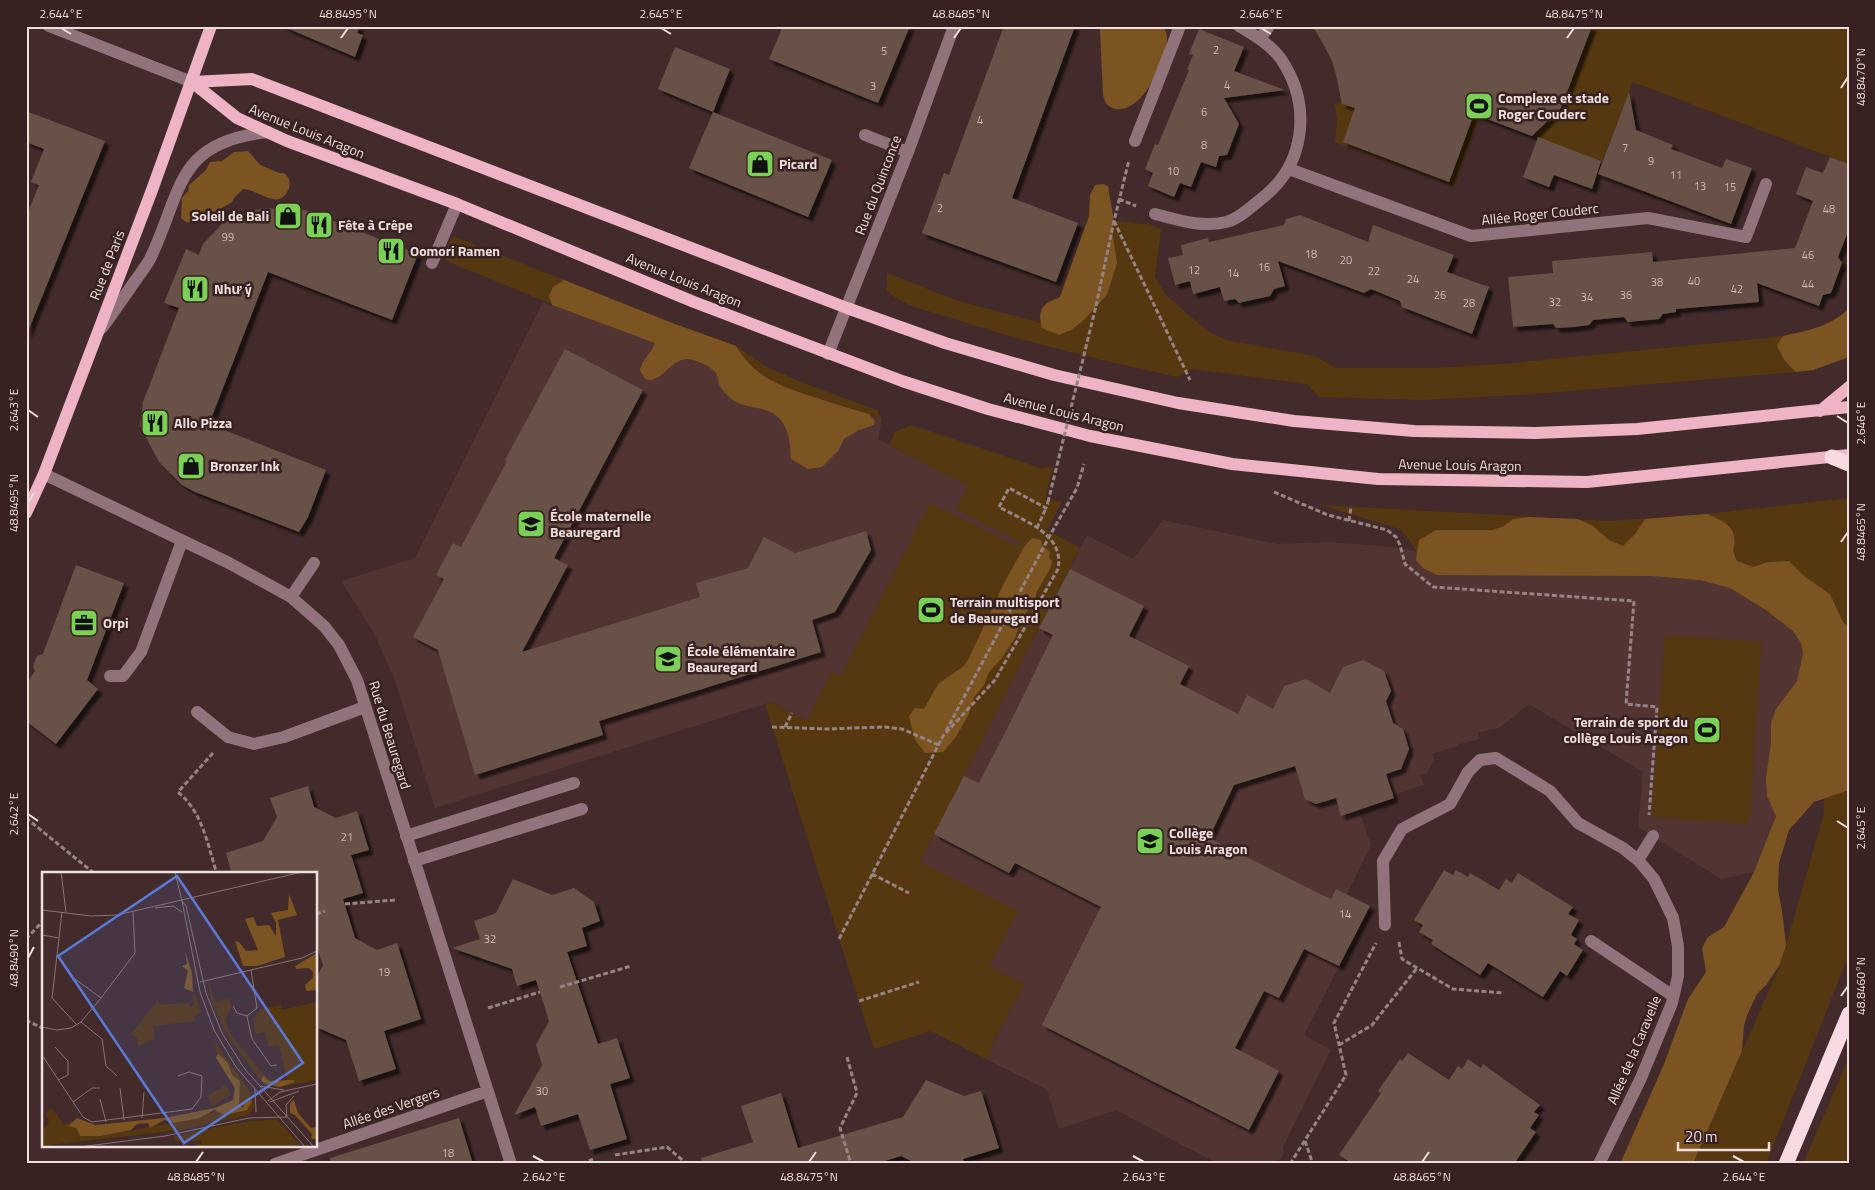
<svg xmlns="http://www.w3.org/2000/svg" width="1875" height="1190" font-family="'Titillium Web',sans-serif">
<defs>
<filter id="shadow"><feDropShadow dx="4.5" dy="4.5" stdDeviation="1" flood-color="#0009"/></filter>
</defs>
<rect width="100%" height="100%" fill="#422b2a"/>
<path fill="#523433" d="M543,302L763,381L882,419L878,439L969,486L956,509L1022,542L955,673L807,721L771,702L435,808L395,681L374,633L341,581L415,558Z
M1163,520L1277,544L1329,542L1393,547L1416,551L1695,568L1801,601L1821,640L1776,815L1754,872L1721,879L1638,827L1643,772L1529,704L1499,728L1478,733L1480,739L1458,744L1457,746L1432,754L1434,759L1427,774L1420,775L1424,785L1393,795L1394,798L1359,810L1371,845L1347,894L1370,906L1304,1035L1331,1050L1283,1147L1284,1153L1280,1160L1268,1164H1218L1116,1110L1059,1129L1047,1090L988,1060L995,1039L1023,984L989,967L919,862L1087,535L1133,559Z"/>
<path fill="#553710" d="M1310,26H1849V164L1633,82L1602,162L1480,116L1455,186L1335,142L1337,122L1335,103H1342C1337,75 1330,48 1310,26Z
M1099,219L1151,225L1161,229L1155,277L1167,296L1207,331L1226,340L1315,356L1336,368H1430L1502,364L1767,338C1796,334 1829,330 1849,308V357L1813,370L1796,372L1534,394L1422,400L1319,397L1307,384L1192,369L1177,377C1100,360 1024,342 948,317C932,312 897,304 887,290V273L959,301L1049,325Z
M453,236L675,324L736,346L767,367L806,384L877,410L882,419L763,381L586,318L451,263L444,258V253Z
M911,425L1041,468L1053,466L1045,499L1062,502L1047,530L1080,548L920,862L1018,911L989,967L1024,984L995,1039L988,1060L931,1031L874,1049L765,704L771,702L807,721L831,672L841,676L930,503L1019,547L1022,543L956,509L968,486L889,445L895,432Z
M1840,499H1849V954L1766,1164H1693L1780,965L1823,817L1834,669L1801,601L1695,568L1416,551L1408,538L1399,529L1322,505L1609,521L1706,514Z
M1665,635L1762,642L1749,824L1652,817Z
M1849,1057V1164H1803Z"/>
<path fill="#7c5422" d="M1101,26H1164C1165,30 1167,34 1167,37C1168,59 1143,113 1116,109C1113,109 1109,106 1106,104L1103,95L1100,30Z
M248,151L260,165L279,173H284C289,177 291,181 289,188C280,213 258,189 243,189L234,198L232,202L213,213L207,221L202,223L186,222L181,218L182,198L188,191L189,185L206,170L210,162L222,161L234,152Z
M1103,184L1108,186L1114,221L1112,230L1117,263L1107,295L1084,320L1071,330L1059,335L1042,328C1037,309 1042,304 1060,297L1089,216L1090,195L1095,185Z
M564,280L675,324L736,346C755,378 780,386 814,397C832,403 851,409 869,414L875,421L874,425L859,430L844,439L838,451L822,467L808,469L791,459C790,446 790,433 782,422C771,405 750,410 734,401C729,398 721,389 719,384C718,380 718,376 716,373C711,366 696,360 688,359C670,358 663,384 645,379L640,370C643,358 651,354 655,343L552,305L549,296L553,287Z
M1849,308V357L1813,370L1796,372C1787,364 1781,357 1777,345L1783,336C1807,331 1832,326 1849,308Z
M1707,514C1717,519 1733,523 1734,537C1736,549 1730,546 1737,561L1753,567L1768,562L1789,561L1804,576L1830,594L1843,622L1849,627V790L1814,802L1789,830L1779,863L1778,890L1782,911L1786,945L1780,964L1767,984L1757,994L1748,1013L1744,1025L1742,1051L1693,1164H1620L1664,1064L1688,999L1706,972L1702,948L1708,937L1724,927L1754,872L1776,816L1767,796L1766,778L1771,743V723L1776,709L1797,681L1803,654L1801,643L1793,631L1766,610L1730,588L1700,580L1651,576L1437,575L1423,568L1416,560L1419,540L1436,530H1492L1504,526L1513,519L1529,517L1578,519L1593,526L1609,540L1623,546L1635,534L1645,519Z
M1032,538L1041,540L1042,545L1050,552L1049,558L1052,561L1051,567L1036,593V597L1021,621L1015,638L1002,658L989,672L984,685L974,697L968,716L955,738L943,752L925,753L915,740L909,716L915,708L924,709L938,684L964,666L969,658L1004,583L1024,547Z"/>
<path fill="#685147" filter="url(#shadow)" d="M282,26H360L357,33L363,35L355,57Z
M783,26H910L878,103L769,59Z
M1004,26H1075L1012,198L1078,223L1056,282L922,233L944,173L949,175Z
M1313,26H1592L1561,108L1532,136L1474,114L1449,182L1343,142L1355,108L1342,104L1336,74L1332,60Z
M1199,29L1244,47L1234,71L1285,90L1224,98L1239,124L1227,155L1219,156L1216,167L1201,162L1191,187L1180,183L1174,197L1148,186L1153,173L1145,169L1155,144L1158,145L1189,70L1187,69L1193,55L1189,54Z
M675,47L730,69L713,112L658,89Z
M1629,92L1636,130L1673,145L1671,149L1722,168L1726,159L1752,168L1731,224L1598,174Z
M26,111L105,141L27,334L26,217L39,185L31,182L44,149L26,142Z
M713,112L832,160L808,217L689,168Z
M1538,137L1601,161L1592,189L1554,175L1549,187L1523,177Z
M1830,157L1849,164V229L1838,257L1842,263L1831,293L1823,295L1819,306L1757,283L1759,302L1676,309V312L1663,314L1659,319L1628,322L1624,317L1593,320L1589,325L1574,327L1556,328L1553,324L1513,327L1508,277L1553,273L1552,261L1652,252L1653,262L1795,248L1813,201L1796,194L1806,167L1823,173Z
M263,208L305,210L418,254L392,320L268,272L209,424L326,470L308,517L299,532L195,492L182,485L159,462L140,426L143,402L179,308L164,303L186,249L199,255L203,244L222,224L237,216Z
M1300,215L1368,242L1373,225L1454,255L1447,272L1489,287L1472,334L1402,307L1400,301L1383,294L1371,289L1364,293L1278,261L1285,286L1274,289L1270,296L1256,299L1239,303L1235,299L1224,301L1220,287L1193,294L1190,281L1175,285L1168,258L1183,255L1181,245L1208,238L1209,242L1284,225L1286,219Z
M565,349L643,390L554,558L568,565L522,652L700,597L696,583L748,568L764,537L795,553L866,531L871,550L835,612L812,620L821,652L599,721L603,735L475,775L438,650L413,637L444,579L436,575L453,543L461,547L507,461L505,460Z
M76,565L124,583L87,680L98,689L56,744L26,721V684L35,671L33,666L37,656L43,654Z
M1070,569L1144,606L1129,636L1189,666L1180,684L1238,714L1247,695L1273,709L1284,686L1306,679L1330,693L1343,667L1363,660L1384,671L1391,691L1386,701L1393,723L1403,729L1409,749L1401,769L1386,774L1394,798L1341,816L1336,798L1316,804L1305,799L1295,766L1234,785L1209,838L1318,893L1331,899L1336,889L1370,906L1339,966L1304,949L1279,998L1264,991L1235,1048L1279,1071L1249,1130L1042,1025L1101,907L1015,863L1009,873L934,834L964,776L979,783L1010,723L1053,635L1039,628Z
M308,786L314,807L336,818L357,811L369,850L351,855L363,893L343,899L355,938L377,950L397,943L421,1019L384,1031L396,1069L359,1081L346,1040L316,1027V978L323,965L316,944V874H232L226,853L263,841L277,817L270,798Z
M1444,870L1453,875L1456,870L1468,877L1470,873L1499,890L1506,879L1512,883L1518,873L1573,907L1568,914L1579,920L1571,935L1577,939L1574,944L1583,950L1567,976L1560,971L1543,997L1488,963L1480,975L1431,944L1433,940L1419,932L1423,925L1414,920Z
M513,879L552,895L574,888L594,902L600,921L582,928L587,946L567,952L598,1044L617,1038L630,1078L610,1084L627,1139L590,1150L578,1114L541,1126L535,1107L514,1115L542,1065L536,1045L549,1021L536,980L517,986L512,969L452,948L480,939L474,921L496,913Z
M1408,1053L1449,1080L1458,1066L1462,1069L1468,1059L1481,1068L1483,1064L1540,1105L1534,1112L1539,1115L1530,1128L1536,1132L1514,1164H1353L1339,1155L1381,1093L1378,1091L1400,1059L1402,1061Z
M926,1080L964,1096L981,1091L999,1148L963,1159L964,1164H917L901,1156L875,1164H702L701,1158L753,1142L741,1106L781,1093L798,1148L903,1117Z
M459,1118L473,1164H331L330,1158Z"/>
<g fill="none" stroke-linecap="round" stroke-linejoin="round">
<path stroke="#978382" stroke-width="3" stroke-dasharray="5 2.5" stroke-linecap="butt" d="M1119,199L1136,206
M1114,221L1190,380
M1096,306L1114,221L1129,160
M1274,492L1328,515L1387,530L1396,537L1400,545L1405,564L1433,587L1634,601L1626,704L1657,707L1649,815
M1349,521L1351,507
M1037,528L1046,508
M772,727L826,729L885,727L902,729L939,745
M785,727L792,713
M946,731L1049,537L1077,488L1084,464
M213,753L178,792C203,813 207,843 217,874
M26,818L95,874
M872,874L909,893
M345,904L395,900
M316,914L325,911
M26,939L44,920
M839,939L943,736L995,680L1058,569C1065,534 1024,521 999,507L1009,488L1046,508L1048,502
M1399,942L1402,959L1453,989L1504,993
M560,987L631,966
M859,1001L919,982
M488,1008L540,992
M26,1020L44,1029
M1339,1045L1372,1025L1417,968
M847,1057L857,1093L840,1128L851,1164
M1305,1141L1313,1164
M615,1155L667,1147L687,1164
M582,1164L593,1159
M1290,1164L1346,1075L1334,1023L1376,943"/>
<path stroke="#90737b" stroke-width="12" d="M49,26L192,82
M1260,39L1269,26
M865,135L908,152
M1135,141L1180,26
M1289,169L1471,236L1648,218L1746,237L1766,184
M1155,214C1179,220 1201,228 1226,222C1239,219 1251,207 1261,199C1306,165 1312,105 1281,59C1271,45 1254,35 1239,26
M432,263L457,204
M102,328C113,313 124,297 135,281C140,274 146,266 150,259C183,190 175,142 268,132
M828,354L908,152L954,26
M44,474L229,563L291,597L324,626L339,645L357,680L511,1164
M291,597L314,563
M110,676H123L141,652L182,541
M197,712L228,737L254,744L284,737L365,707
M406,836L574,783
M1638,860L1653,836
M414,861L582,809
M1385,925L1383,861L1402,829L1450,804L1468,772L1480,760L1496,758L1550,791L1578,823L1623,848L1638,860L1654,879L1673,918L1678,946V976L1672,1003L1641,1078L1599,1164
M1591,941L1673,996
M275,1164L488,1091"/>
<path stroke="#eeb3c4" stroke-width="12" d="M192,82L237,118L287,141L457,204L694,302L902,381L988,409L1090,436L1232,464L1378,479L1587,482L1849,455
M192,82L252,79L847,308L945,343L1054,375L1178,403L1294,421L1414,431L1535,433L1637,429L1849,407
M1820,411L1849,387
M26,513L44,474L152,190L211,26"/>
<path stroke="#f7dae2" stroke-width="15" d="M1832,457L1849,464
M1786,1164L1849,1014"/>
<path stroke="#978382" stroke-width="3" stroke-dasharray="5 2.5" stroke-linecap="butt" d="M1048,502L1096,306"/>
</g>
<path fill="none" stroke="#eededd" stroke-width="2" d="M61,28L71,34M661,28L671,34M1261,28L1271,34M341,38L348,28M954,38L961,28M1567,38L1574,28M1841,88L1848,77M28,410L38,417M1837,416L1848,423M28,503L34,493M1841,542L1848,532M28,814L38,821M1837,821L1848,828M28,958L34,947M1841,996L1848,986M533,1156L544,1162M1133,1156L1144,1162M1733,1156L1744,1162M196,1162L203,1152M809,1162L816,1152M1422,1162L1429,1152"/>
<defs>
<symbol id="stadium-square" viewBox="-11 -11 22 22"><rect x="-9" y="-9" width="18" height="18" rx="4" fill="#7bd156" stroke="#382221"/><path d="M0-5a6.5 5 0 1 0 0 10a6.5 5 0 1 0 0-10ZM-3.5-1.8h7v3.6h-7Z" fill="#111"/></symbol>
<symbol id="shop-square" viewBox="-11 -11 22 22"><rect x="-9" y="-9" width="18" height="18" rx="4" fill="#7bd156" stroke="#382221"/><path d="M-5-2.5h2.3a2.7 3.5 0 0 1 5.4 0H5L5.5 6h-11ZM-1.5-2.5h3a1.5 2.3 0 0 0-3 0Z" fill="#111"/></symbol>
<symbol id="restaurant-square" viewBox="-11 -11 22 22"><rect x="-9" y="-9" width="18" height="18" rx="4" fill="#7bd156" stroke="#382221"/><path d="M-5-6h1v4h1v-4h1v4h1v-4h1v5L-1.5 .5V6h-2V.5L-5-1ZM5-6V6H3V1.5H1.5Q1.5-4 5-6Z" fill="#111"/></symbol>
<symbol id="school-square" viewBox="-11 -11 22 22"><rect x="-9" y="-9" width="18" height="18" rx="4" fill="#7bd156" stroke="#382221"/><path d="M0-5L7-2L0 1L-7-2ZM-4 1L0 2.5L4 1V4Q0 6-4 4Z" fill="#111"/></symbol>
<symbol id="office-square" viewBox="-11 -11 22 22"><rect x="-9" y="-9" width="18" height="18" rx="4" fill="#7bd156" stroke="#382221"/><path d="M-6-3h4V-5.5h4V-3h4V5H-6ZM-1-4.5V-3h2v-1.5ZM-6 0V1H6V0Z" fill="#111"/></symbol>
</defs>
<g fill-rule="evenodd">
<use href="#stadium-square" x="1463" y="90" width="32" height="32"/>
<use href="#shop-square" x="744" y="148" width="32" height="32"/>
<use href="#shop-square" x="272" y="200" width="32" height="32"/>
<use href="#restaurant-square" x="303" y="209" width="32" height="32"/>
<use href="#restaurant-square" x="375" y="235" width="32" height="32"/>
<use href="#restaurant-square" x="179" y="273" width="32" height="32"/>
<use href="#restaurant-square" x="139" y="407" width="32" height="32"/>
<use href="#shop-square" x="175" y="450" width="32" height="32"/>
<use href="#school-square" x="515" y="508" width="32" height="32"/>
<use href="#stadium-square" x="915" y="594" width="32" height="32"/>
<use href="#office-square" x="68" y="607" width="32" height="32"/>
<use href="#school-square" x="652" y="643" width="32" height="32"/>
<use href="#stadium-square" x="1691" y="714" width="32" height="32"/>
<use href="#school-square" x="1134" y="825" width="32" height="32"/>
</g>
<g text-anchor="middle" stroke-width="5" stroke-linejoin="round" paint-order="stroke">
<g font-size="11" fill="#ccbbb8">
<text x="1216" y="54">2</text>
<text x="884" y="55">5</text>
<text x="1227" y="89">4</text>
<text x="873" y="90">3</text>
<text x="1204" y="116">6</text>
<text x="980" y="124">4</text>
<text x="1204" y="149">8</text>
<text x="1625" y="152">7</text>
<text x="1651" y="165">9</text>
<text x="1173" y="175">10</text>
<text x="1676" y="179">11</text>
<text x="1700" y="190">13</text>
<text x="1730" y="191">15</text>
<text x="940" y="212">2</text>
<text x="1829" y="213">48</text>
<text x="228" y="241">99</text>
<text x="1311" y="258">18</text>
<text x="1808" y="259">46</text>
<text x="1346" y="264">20</text>
<text x="1264" y="271">16</text>
<text x="1194" y="274">12</text>
<text x="1374" y="275">22</text>
<text x="1233" y="277">14</text>
<text x="1413" y="283">24</text>
<text x="1694" y="285">40</text>
<text x="1657" y="286">38</text>
<text x="1808" y="288">44</text>
<text x="1737" y="293">42</text>
<text x="1440" y="299">26</text>
<text x="1626" y="299">36</text>
<text x="1587" y="301">34</text>
<text x="1555" y="306">32</text>
<text x="1469" y="307">28</text>
<text x="347" y="841">21</text>
<text x="1345" y="918">14</text>
<text x="490" y="943">32</text>
<text x="384" y="976">19</text>
<text x="542" y="1095">30</text>
<text x="448" y="1157">18</text>
</g>
<g font-size="14" font-weight="bold" fill="#eededd" stroke="#382221" text-anchor="start">
<text x="1498" y="103">Complexe et stade<tspan x="1498" dy="16">Roger Couderc</tspan></text>
<text x="779" y="169">Picard</text>
<text x="269" y="221" text-anchor="end">Soleil de Bali</text>
<text x="338" y="230">Fête à Crêpe</text>
<text x="410" y="256">Oomori Ramen</text>
<text x="214" y="294">Như ý</text>
<text x="174" y="428">Allo Pizza</text>
<text x="210" y="471">Bronzer Ink</text>
<text x="550" y="521">École maternelle<tspan x="550" dy="16">Beauregard</tspan></text>
<text x="950" y="607">Terrain multisport<tspan x="950" dy="16">de Beauregard</tspan></text>
<text x="103" y="628">Orpi</text>
<text x="687" y="656">École élémentaire<tspan x="687" dy="16">Beauregard</tspan></text>
<text x="1688" y="727" text-anchor="end">Terrain de sport du<tspan x="1688" dy="16">collège Louis Aragon</tspan></text>
<text x="1169" y="838">Collège<tspan x="1169" dy="16">Louis Aragon</tspan></text>
</g>
<g font-size="14" fill="#eededd" stroke="#382221">
<text transform="translate(307 131) rotate(22)" y="5">Avenue Louis Aragon</text>
<text transform="translate(878 185) rotate(-69)" y="5">Rue du Quinconce</text>
<text transform="translate(1540 214) rotate(-6)" y="5">Allée Roger Couderc</text>
<text transform="translate(107 265) rotate(-69)" y="5">Rue de Paris</text>
<text transform="translate(684 280) rotate(22)" y="5">Avenue Louis Aragon</text>
<text transform="translate(1064 412) rotate(14)" y="5">Avenue Louis Aragon</text>
<text transform="translate(1460 465) rotate(1)" y="5">Avenue Louis Aragon</text>
<text transform="translate(390 735) rotate(73)" y="5">Rue du Beauregard</text>
<text transform="translate(1634 1050) rotate(-67)" y="5">Allée de la Caravelle</text>
<text transform="translate(391 1108) rotate(-19)" y="5">Allée des Vergers</text>
</g>
</g>
<g transform="translate(42 872)">
<rect width="275" height="275" fill="#422b2a"/>
<path d="M167,111L173,130L187,127L190,134L183,147L188,162L227,209L245,208L237,173L227,175L223,160L214,162L211,147L220,136L239,133L240,138L275,130V208L238,215L220,210L184,162L168,125ZM150,123L154,124L159,140L153,144V149L111,154L113,167L96,174L95,166L89,162L116,128L117,133L147,131L148,136L152,133ZM173,170L210,223L213,235L206,243L139,258L0,274V259L7,250L4,242L10,236L22,253L26,251L34,256L35,261L59,264L158,246L191,232L196,224L175,182ZM184,213L189,223L170,234L165,224ZM235,247L260,275H148L159,272V268L133,270L132,264L202,250Z" fill="#553710"/>
<path d="M247,22L255,43L236,48L243,85L215,94H201L193,69L197,70L204,79L216,78L203,47L211,45L215,54L227,53L234,64V51L229,41L246,38ZM143,79L150,101L151,120L142,116L146,99L140,94L145,92ZM275,81V118L264,119L263,113L271,106V100L267,96L254,97L253,94ZM176,182L186,191L190,203L198,209L197,233L201,236L203,228L210,229L205,238L183,243L172,238L158,246L132,251L122,248L108,256L106,251L95,252L89,258L59,264H38L34,256L26,254L35,246L53,253L122,246L173,236L191,228L193,216L174,186ZM221,204L227,209L251,208L253,210L238,215L223,212L219,208ZM252,228L256,241L269,256L275,255V268L269,266L270,262L253,243L248,241V231Z" fill="#7c5422"/>
<path fill="none" stroke="#877372" stroke-width="1" d="M19,0L24,40M133,0L140,29M140,29L144,34L164,121L180,161L202,196L272,275M140,29L158,120L172,158L194,195L263,275M113,36L131,34L140,40M0,38L49,44L75,43L260,0M20,40L10,126L35,153M0,63L17,66M33,107L59,126M158,110L260,86L275,79M191,134L195,141L205,144L215,136L209,98M205,144L210,167L229,194L235,193M39,150L60,167L64,194L75,204M0,155L15,158L29,156L39,150L59,126L93,81L91,40M13,175L26,189V203L16,208M0,183L41,245L50,250L150,237L159,225L160,204L147,200L136,204M218,214L242,218M78,216L82,248M213,217L214,240M58,227L64,250M226,229L238,220L275,212M31,230L50,216H58M228,230L257,219M245,245L244,233L252,224M100,246L102,220M37,275L123,264L207,246L245,245"/>
<path fill="#5c79da" fill-opacity="0.15" stroke="#5c79da" stroke-width="2.5" d="M135,4L261,191L142,271L16,84Z"/>
<rect width="275" height="275" fill="none" stroke="#eededd" stroke-width="2.5"/>
</g>
<rect width="1875" height="1190" fill="none" stroke="#382221" stroke-width="55"/>
<path d="M1678 1142v8h91v-8" fill="none" stroke="#eededd" stroke-width="2.5"/>
<text x="1685" y="1142" font-size="15" fill="#eededd" stroke="#382221" stroke-width="4" paint-order="stroke">20 m</text>
<rect x="28" y="28" width="1820" height="1134" fill="none" stroke="#eededd" stroke-width="2"/>
<g font-size="12" text-anchor="middle" fill="#eededd">
<text x="61" y="18">2.644°E</text>
<text x="348" y="18">48.8495°N</text>
<text x="661" y="18">2.645°E</text>
<text x="961" y="18">48.8485°N</text>
<text x="1261" y="18">2.646°E</text>
<text x="1574" y="18">48.8475°N</text>
<text transform="translate(1861 77) rotate(-90)" y="4">48.8470°N</text>
<text transform="translate(14 410) rotate(-90)" y="4">2.643°E</text>
<text transform="translate(1861 423) rotate(-90)" y="4">2.646°E</text>
<text transform="translate(14 503) rotate(-90)" y="4">48.8495°N</text>
<text transform="translate(1861 532) rotate(-90)" y="4">48.8465°N</text>
<text transform="translate(14 814) rotate(-90)" y="4">2.642°E</text>
<text transform="translate(1861 828) rotate(-90)" y="4">2.645°E</text>
<text transform="translate(14 958) rotate(-90)" y="4">48.8490°N</text>
<text transform="translate(1861 986) rotate(-90)" y="4">48.8460°N</text>
<text x="196" y="1181">48.8485°N</text>
<text x="544" y="1181">2.642°E</text>
<text x="809" y="1181">48.8475°N</text>
<text x="1144" y="1181">2.643°E</text>
<text x="1422" y="1181">48.8465°N</text>
<text x="1744" y="1181">2.644°E</text>
</g>
</svg>
